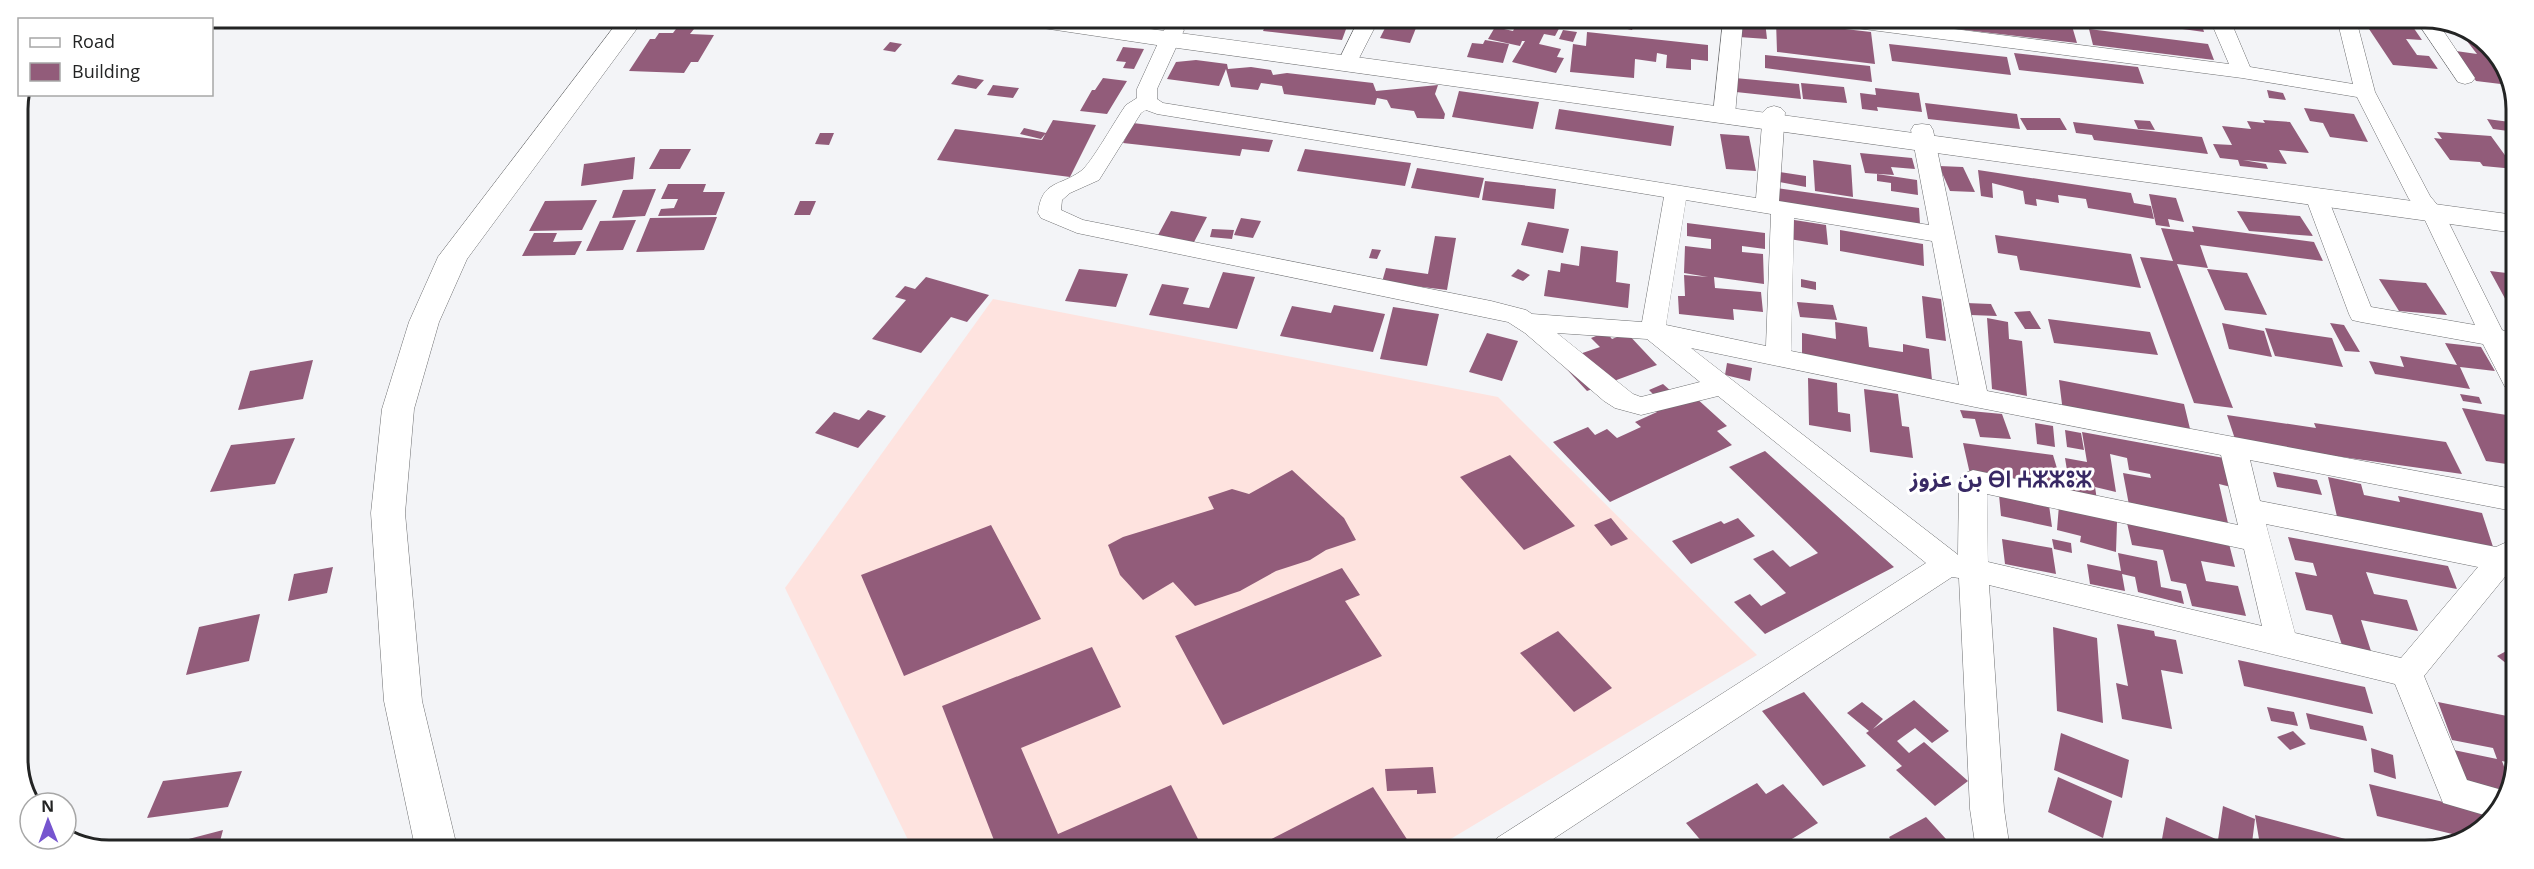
<svg xmlns="http://www.w3.org/2000/svg" width="2534" height="869" font-family="'Open Sans','Noto Sans Arabic','Noto Sans Tifinagh',sans-serif">
<rect width="100%" height="100%" fill="#f3f4f7"/>
<path fill="#fee3df" d="M993,299L1498,397L1757,655L1434,849L912,848L785,588Z"/>
<path fill="#925c7a" d="M1220,20H1262L1258,29L1218,24Z
M1268,20H1299L1349,21L1342,40L1263,31Z
M1511,21H1563L1555,36L1544,34L1539,44L1561,49L1557,57L1564,58L1556,73L1512,62L1525,41H1522L1520,46L1488,39L1495,27L1513,31L1517,23Z
M1605,21H1636L1632,30L1604,24Z
M1738,21H1765L1767,39L1739,37Z
M1776,21L1871,32L1875,64L1777,52Z
M1956,22H2037L2072,26L2077,43L1957,29Z
M2166,22H2201L2204,32L2168,27Z
M2365,23L2413,27L2422,40L2406,39L2417,55L2429,56L2438,69L2393,65Z
M2453,23L2497,54L2494,55L2502,67L2509,85L2476,81L2456,51L2477,54Z
M1387,24L1416,28L1410,43L1380,38Z
M676,29H694L690,34L714,35L698,62H691L684,73L629,71L650,39H655L659,33H673Z
M2089,29L2208,44L2214,60L2093,45Z
M1563,30L1577,32L1573,42L1559,39Z
M1587,32L1708,45V61L1691,59V70L1666,68L1667,55L1657,53L1656,62L1635,59L1634,78L1570,72L1573,44L1586,46Z
M1485,40L1509,44L1503,63L1467,57L1472,43L1483,44Z
M890,42L902,44L895,52L883,50Z
M1889,44L2007,57L2011,75L1892,61Z
M1123,47L1144,49L1134,69L1123,68L1126,62L1116,61Z
M2014,53L2138,67L2144,84L2019,70Z
M1765,55L1870,66L1872,82L1765,68Z
M1196,60L1227,64L1228,69L1251,67L1271,70L1273,75L1287,73L1373,83L1376,91L1438,85L1435,94L1445,114L1444,119L1417,118L1414,111L1391,108L1387,100L1377,98L1375,105L1284,94L1282,86L1261,83L1258,90L1231,87L1226,69L1219,86L1167,79L1176,62Z
M958,75L984,80L976,89L951,84Z
M1103,78L1127,81L1107,114L1080,111L1092,90H1095Z
M1735,78L1799,84L1801,99L1736,92Z
M1801,83L1844,87L1847,103L1803,99Z
M993,85L1019,88L1013,98L987,95Z
M1875,88L1919,93L1922,112L1877,107L1878,111L1862,109L1860,93L1876,95Z
M2267,90L2283,93L2286,100L2269,98Z
M1459,91L1539,102L1533,129L1452,117Z
M1925,103L2017,114L2020,129L1928,119Z
M2304,108L2354,114L2368,142L2330,137L2323,123L2310,121Z
M1559,109L1674,126L1671,146L1555,129Z
M2020,118H2060L2067,130H2027Z
M2487,119L2510,122L2516,132L2493,129Z
M1053,120L1096,125L1070,177L937,160L955,129L1042,140Z
M2134,120L2150,121L2155,130L2138,129Z
M2263,120L2290,122L2309,153L2279,150L2287,164L2243,160L2266,164L2268,169L2240,166L2238,160L2220,158L2213,144L2232,145L2222,126L2251,129L2247,121L2265,123Z
M2073,122L2202,137L2208,154L2094,140L2092,135L2076,133Z
M1133,123L1273,140L1269,152L1242,149L1240,156L1123,143Z
M1024,128L1046,133L1041,139L1020,134Z
M2437,132L2491,136L2515,169L2483,166L2480,162L2450,160L2434,138L2442,139Z
M820,133H834L829,145L815,144Z
M1720,134L1749,136L1756,171L1726,169Z
M660,149H691L680,169H649Z
M1305,149L1411,163L1405,186L1297,171Z
M1860,153L1912,158L1915,169L1891,167L1894,175L1865,173Z
M635,157L633,179L581,186L584,164Z
M1813,160L1851,165L1853,197L1815,191Z
M1939,166L1963,167L1975,192L1950,191Z
M1417,168L1484,178L1479,198L1411,188Z
M1978,170L2131,193L2134,203L2151,206L2154,219L2088,208L2086,199L2058,195L2059,203L2036,199L2037,206L2025,204L2023,191L1992,183L1993,198L1981,196Z
M1774,171L1806,176V187L1774,181Z
M1877,174L1917,180L1918,195L1891,191V183L1877,181Z
M1485,181L1556,189L1554,209L1482,200Z
M668,184H706L703,192H725L716,215L658,216L661,209L674,208L678,199H661Z
M1776,188L1919,208L1920,224L1776,203Z
M656,189L645,216L612,218L623,190Z
M2149,194L2176,198L2184,222L2168,219L2170,227L2156,225Z
M597,200L582,230L529,231L545,201Z
M800,201H816L810,215H794Z
M1171,211L1207,217L1193,244L1157,237Z
M2237,211L2300,216L2313,236L2249,231Z
M717,217L704,250L636,252L650,218Z
M1241,218L1261,221L1253,238L1234,235Z
M1788,219L1826,225L1828,245L1789,239Z
M636,220L623,250L586,251L600,221Z
M1528,222L1569,229L1563,253L1521,245Z
M1687,223L1765,233V249L1742,246V252L1763,254L1764,284L1714,277L1715,288L1761,292L1763,312L1733,309L1734,320L1679,314L1678,296H1685L1684,275L1708,277L1684,273L1685,246L1711,249V239L1687,236Z
M2192,226L2314,242L2323,261L2200,245L2208,268L2177,264L2233,408L2194,403L2140,257L2173,261L2161,228L2194,232Z
M1212,229L1234,230L1232,239L1210,237Z
M1840,230L1923,244L1924,266L1840,251Z
M534,233H557L553,242L582,241L575,255L522,256Z
M1995,235L2131,254L2141,288L2020,270L2017,256L1998,253Z
M1435,236L1456,238L1447,290L1382,282L1386,268L1428,274Z
M1581,246L1618,251L1616,282L1630,284L1628,308L1544,296L1548,270L1560,272L1561,263L1579,266Z
M1372,249L1381,250L1377,259L1369,258Z
M1079,269L1128,274L1116,307L1065,301Z
M1518,269L1530,275L1523,281L1511,276Z
M2207,269L2247,273L2267,315L2225,310Z
M2490,271L2515,274L2514,315Z
M1223,272L1255,277L1237,329L1149,315L1162,284L1189,288L1183,304L1209,308Z
M926,277L989,295L967,322L951,317L921,353L872,339L906,300L895,297L905,286L915,289Z
M1801,279L1816,282V290L1801,287Z
M2379,279L2426,283L2447,315L2399,311Z
M1922,296L1941,299L1946,341L1926,338Z
M1797,302L1833,305L1837,320L1800,317Z
M1966,303L1991,304L1997,316L1971,315Z
M1334,305L1385,314L1373,352L1280,336L1292,306L1331,313Z
M1393,307L1439,314L1427,366L1380,359Z
M2030,311L2041,329H2025L2014,312Z
M1987,318L2008,322L2009,339L2022,341L2027,396L1992,389Z
M2048,319L2150,332L2158,355L2054,343Z
M1835,322L1867,327L1869,347L1903,352V344L1929,349L1932,380L1802,359V333L1836,339Z
M2222,323L2264,331L2272,357L2229,349Z
M2330,323L2344,325L2360,352L2345,351Z
M2265,328L2332,338L2343,367L2275,356Z
M1606,332L1612,339L1627,333L1657,365L1587,391L1559,361L1600,347L1591,338Z
M1487,333L1518,341L1502,381L1469,372Z
M2445,343L2481,347L2495,371L2460,367L2470,389L2375,374L2369,361L2404,367L2400,356L2457,365Z
M313,360L303,399L238,410L250,371Z
M1727,363L1752,368L1750,381L1725,375Z
M1808,378L1837,383L1838,412L1850,414L1851,432L1809,425Z
M2059,380L2184,404L2192,437L2063,412Z
M1663,384L1672,392L1684,387L1727,426L1717,431L1732,445L1610,502L1553,442L1588,427L1595,435L1607,429L1617,438L1641,427L1635,422L1657,412L1647,403L1658,399L1649,390Z
M1864,389L1898,394L1902,426L1909,427L1913,458L1870,452Z
M2460,394L2479,397L2482,404L2463,401Z
M2462,408L2513,416V465L2486,461Z
M868,410L886,416L858,448L815,433L834,412L859,420Z
M1960,410L2002,414L2011,439L1980,437L1975,419L1963,418Z
M2227,415L2316,428L2314,423L2446,442L2462,474L2236,442Z
M2035,423L2053,426L2055,447L2037,444Z
M2065,430L2081,433L2084,450L2067,447Z
M2082,432L2224,458L2231,487L2219,484L2228,523L2129,505L2123,473L2151,478L2150,474L2129,470L2127,458L2110,454L2116,492L2095,487L2097,500L2071,495L2065,458L2087,462Z
M295,438L275,484L210,492L231,445Z
M1963,443L2053,455L2062,485L1970,474Z
M1765,451L1894,567L1765,634L1734,602L1750,594L1761,606L1786,593L1753,559L1773,550L1790,567L1818,553L1729,467Z
M1510,455L1575,526L1524,550L1460,477Z
M1292,470L1344,518L1356,540L1326,550L1310,560L1276,571L1240,591L1195,606L1173,582L1143,600L1120,575L1108,545L1123,537L1214,509L1208,497L1232,489L1249,494Z
M2273,472L2317,480L2322,495L2277,487Z
M2328,477L2361,484L2364,495L2400,502L2398,496L2482,513L2496,556L2338,521Z
M1999,495L2049,505L2052,527L2001,516Z
M2059,505L2117,522L2116,552L2080,542L2081,536L2057,530Z
M1611,518L1628,539L1611,546L1594,525Z
M1738,518L1755,536L1691,564L1672,541L1721,521L1724,524Z
M2127,523L2228,540L2235,567L2201,561L2206,581L2238,586L2246,616L2192,606L2186,584L2171,581L2163,550L2132,545Z
M991,525L1041,619L904,676L861,575Z
M2288,537L2448,566L2457,589L2366,572L2374,594L2407,600L2418,631L2361,620L2371,651L2342,645L2332,615L2306,610L2295,572L2317,576L2313,563L2295,560Z
M2002,539L2052,548L2056,574L2005,564Z
M2052,539L2071,543L2072,553L2054,549Z
M2118,553L2157,561L2161,587L2181,591L2184,604L2138,592L2135,577L2122,574L2125,591L2090,584L2087,564L2121,571Z
M333,567L327,593L288,601L294,574Z
M1342,568L1360,595L1345,601L1382,656L1223,725L1175,636Z
M260,614L249,661L186,675L199,627Z
M2117,624L2154,631L2155,636L2176,640L2183,674L2161,670L2172,729L2122,719L2116,683L2128,686Z
M2053,627L2097,638L2103,723L2057,711Z
M1558,631L1612,688L1574,712L1520,653Z
M1092,647L1121,707L1021,748L1058,834L1171,785L1203,849L997,848L942,706Z
M2512,648V668L2497,656Z
M2238,660L2365,687L2373,714L2244,686Z
M1804,692L1866,766L1823,786L1762,711Z
M1914,700L1949,731L1932,743L1915,728L1897,741L1909,753L1924,742L1968,781L1935,806L1896,770L1902,766L1866,733L1869,731L1847,713L1862,702L1883,719L1873,729Z
M2438,702L2512,717L2511,763L2502,761L2509,780L2511,781V788L2500,804L2459,790L2444,748L2497,759L2493,748L2452,740Z
M2267,707L2294,712L2298,726L2271,721Z
M2306,713L2363,726L2367,741L2310,729Z
M2293,731L2306,744L2290,750L2277,737Z
M2061,733L2129,760L2122,798L2054,770Z
M2371,748L2393,755L2396,779L2374,772Z
M1433,767L1436,793L1417,794V790L1387,791L1385,769Z
M242,771L228,807L147,818L163,781Z
M2058,777L2112,801L2103,838L2048,812Z
M1757,783L1766,794L1783,784L1818,823L1774,850H1709L1686,823Z
M2369,784L2493,814L2480,832L2465,837L2377,816Z
M1373,787L1412,847L1407,849H1252Z
M2223,806L2255,819L2251,851L2160,850L2166,817L2218,840Z
M2255,815L2353,841L2355,851H2261Z
M1926,817L1956,850H1873L1891,840L1889,837Z
M223,830L219,845L162,846Z
M2017,839L2035,850H2011Z"/>
<g fill="none" stroke-linecap="round" stroke-linejoin="round">
<defs>
<path id="minor" d="M1358,21H1378L1354,68H1340L1337,64Z
M1723,21H1743L1735,115L1731,119L1724,121L1717,119L1713,115Z
M1846,22H1899L2229,64L2211,22H2231L2250,67L2353,84L2338,23H2357L2375,92L2430,196L2444,213L2502,330L2514,335V343L2510,346L2514,355V390L2505,387L2483,344L2361,322L2352,320L2349,314L2305,196L2308,191L2316,189L2324,191L2327,196L2371,307L2475,325L2423,216L2409,199L2357,97L2242,78L1856,28L1849,26Z
M2418,23H2438L2475,78L2472,82L2465,84L2458,82Z
M1174,24L1181,26L1184,30L1157,89V99L1163,103L1756,198L1763,112L1767,108L1774,106L1781,108L1785,112L1779,201L1929,225L1911,130L1914,125L1922,124L1930,125L1933,130L1987,391L2513,489V511L2250,460L2260,501L2496,547L2513,539V567L2424,676L2467,780L2509,792L2491,817L2443,803L2395,684L1989,585L2004,809L2010,850H1976L1970,809L1959,578L1952,577L1538,849H1492L1497,838L1926,563L1718,396L1641,415L1615,408L1604,401L1525,333L1508,322L1077,233L1041,218L1038,213C1042,180 1059,187 1081,171C1091,164 1117,117 1126,105L1137,98V89L1164,30L1167,26ZM1146,110L1157,114L1664,197L1642,322L1532,314L1526,310L1491,301L1083,220L1061,210L1062,200L1070,193L1099,180L1141,113ZM1686,200L1771,214L1766,346L1666,325ZM1794,218L1932,241L1959,385L1791,351ZM1557,333L1647,339L1700,382L1641,397L1633,394ZM1691,348L1975,407L2221,455L2238,525L1973,470L1963,474L1959,481L1958,555L1957,554ZM1987,494L2244,549L2262,626L1988,562ZM2266,524L2478,567L2401,658L2295,633Z"/>
<path id="tertiary" d="M620,19H644L467,259L439,322L414,409L405,513L422,701L457,847H415L384,701L371,513L382,409L409,322L438,257Z"/>
<path id="secondary" d="M1024,20H1084L2515,215V233L1170,47L1036,27L1028,25Z"/>
</defs>
<use href="#minor" stroke="#6e6f71" stroke-width="1"/>
<use href="#tertiary" stroke="#6e6f71" stroke-width="1"/>
<use href="#secondary" stroke="#6e6f71" stroke-width="1"/>
<use href="#minor" fill="#fff" fill-rule="evenodd"/>
<use href="#tertiary" fill="#fff" fill-rule="evenodd"/>
<use href="#secondary" fill="#fff" fill-rule="evenodd"/>
</g>
<g text-anchor="middle" stroke-width="6" stroke-linejoin="round" paint-order="stroke">
<g font-size="22" font-weight="bold" fill="#382964" stroke="#fff">
<text x="2001" y="487">بن عزوز ⴱⵏ ⵄⵣⵣⵓⵣ</text>
</g>
</g>
<path d="M0 0H2534V869H0ZM109 28H2425A81 81 0 0 1 2506 109V759A81 81 0 0 1 2425 840H109A81 81 0 0 1 28 759V109A81 81 0 0 1 109 28Z" fill="#fff" fill-rule="evenodd"/>
<path fill="none" stroke="#232424" stroke-width="3" d="M109 28H2425A81 81 0 0 1 2506 109V759A81 81 0 0 1 2425 840H109A81 81 0 0 1 28 759V109A81 81 0 0 1 109 28Z"/>
<rect x="18" y="18" width="195" height="78" fill="#ffffff" stroke="#a7a7a7" stroke-width="1.5"/>
<rect x="30" y="38" width="30" height="9" fill="#ffffff" stroke="#a7a7a7" stroke-width="1.5"/>
<text x="72" y="48" font-size="18" fill="#232424">Road</text>
<rect x="30" y="63" width="30" height="18" fill="#925c7a" stroke="#a7a7a7" stroke-width="1.5"/>
<text x="72" y="78" font-size="18" fill="#232424">Building</text>
<g transform="translate(48 821) rotate(359)"><circle r="28" fill="#ffffff" stroke="#a7a7a7" stroke-width="1.5"/>
<path d="M0-4.5L10 22L0 15L-10 22Z" fill="#7655cf"/>
<text y="-9" font-size="16" font-weight="bold" text-anchor="middle" fill="#232424">N</text>
</g>
</svg>
